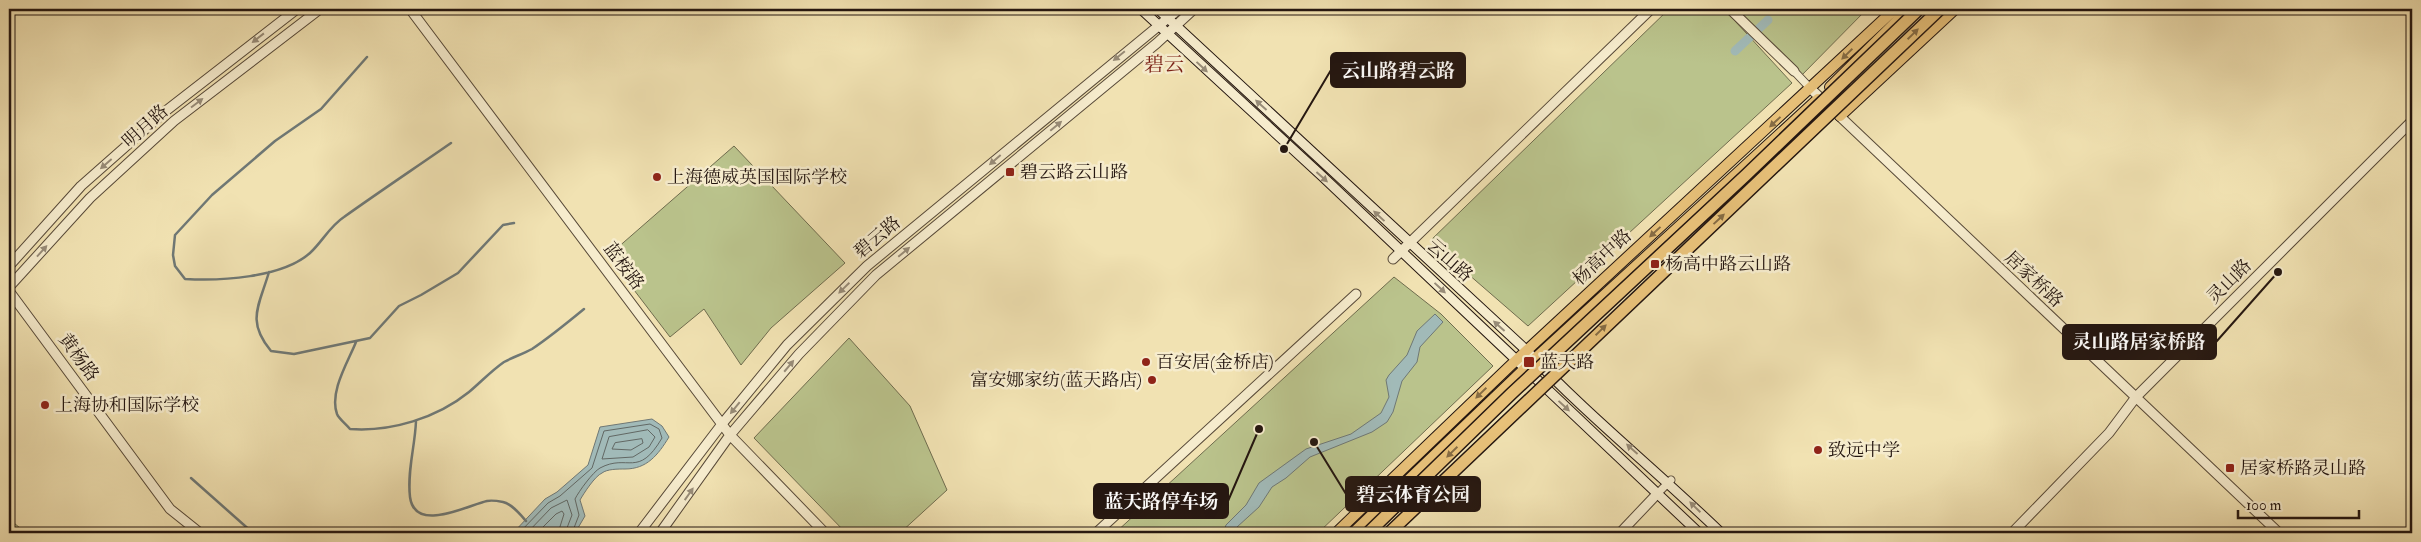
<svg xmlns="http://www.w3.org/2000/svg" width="2421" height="542" font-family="'IM FELL Double Pica','Noto Serif SC',serif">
<rect width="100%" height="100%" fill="#f1e2b2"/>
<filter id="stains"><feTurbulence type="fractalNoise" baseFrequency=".004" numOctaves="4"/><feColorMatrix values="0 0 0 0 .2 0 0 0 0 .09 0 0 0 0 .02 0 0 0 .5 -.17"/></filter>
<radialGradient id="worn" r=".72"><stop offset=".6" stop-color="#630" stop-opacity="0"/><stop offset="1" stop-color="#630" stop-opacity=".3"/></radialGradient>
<path fill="#bac38c" stroke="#6f6c4e" d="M1669,9H1724L1792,83L1528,326L1430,241Z
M1736,9H1867L1798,79Z
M734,146L845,263L771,328L741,365L704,309L670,337L608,256Z
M1394,277L1441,314L1493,366L1318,533H1115Z
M849,338L910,406L947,490L900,533H846L754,438Z
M14,523L26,533H9Z"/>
<path fill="#a1bab8" stroke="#6f7875" d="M1435,314L1443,322L1420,347L1417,362L1402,381L1393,412L1387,422L1372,432L1310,457L1286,478L1272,487L1259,507L1237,527L1235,533H1223L1226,525L1246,505L1259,483L1306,449L1351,434L1381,413L1389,397L1386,380L1389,375L1407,355L1417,331Z
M652,419L662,426L669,437C658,455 647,469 625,469C618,469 607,469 602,473C595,476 584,493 580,500L585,516L575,533H513L545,499L557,492L588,465L600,427Z"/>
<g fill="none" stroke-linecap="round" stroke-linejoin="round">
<path stroke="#626864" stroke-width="1" d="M648,430L655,437L649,447L633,457L602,459L609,437Z
M642,439L643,443L631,450L612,449L615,443Z
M519,533L548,503L560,496L592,468L604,431L650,424L659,429L662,438C638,479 628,453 600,468C593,472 579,491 575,499L579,515L572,533
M527,533L551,508L567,500L572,515L565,533
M537,533L556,514L562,511L564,514L558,533"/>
<path stroke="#6f7875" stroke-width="2.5" d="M367,57L321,109L275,141L212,195L175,235L173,255L175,266L185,279C220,281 282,278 310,253C322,242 330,226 344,217C379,192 415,168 451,143
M269,272C259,306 246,321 271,351L294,354L370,338L399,306L421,295L458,273L503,225L514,223
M356,342C348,362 329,392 337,414C339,419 346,424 350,429C391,432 437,418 469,392C481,382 491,371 504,362C513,357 523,354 532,349C550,337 567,323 584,309
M416,421C415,447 407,471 410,497C415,534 468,505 487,501C492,500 498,501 503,502C512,504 520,514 526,521
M191,478L253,533"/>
<path stroke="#a1bab8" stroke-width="9" d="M1735,51L1768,20"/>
<defs>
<path id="minor" d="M1794,71L1811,89
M1657,494L1671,480"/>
<path id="tertiary" d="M410,9L730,435L825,533
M1730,9L1794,71
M1811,89L2279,533
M1393,259L1651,9
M9,266L81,186L167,110L297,9
M9,287L90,198L174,121L320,9
M9,291L170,509L200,533
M639,533L722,424L787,345L867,266L1179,9
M660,533L730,435L799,354L876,275L1157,43L1194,9
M1096,533L1356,294
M1620,533L1657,494
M2012,533L2109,433L2136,397L2412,121"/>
<path id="secondary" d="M1141,9L1322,176L1699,533
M1158,9L1526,350C1587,415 1657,471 1721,533"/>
<path id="primary" d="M1830,87L1909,9
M1840,116L1955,9
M1336,533L1511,365L1895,9
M1353,533L1541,353L1818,99"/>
</defs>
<use href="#minor" stroke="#574938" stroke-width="9"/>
<use href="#tertiary" stroke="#574938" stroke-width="11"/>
<use href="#secondary" stroke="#241610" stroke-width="11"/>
<use href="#primary" stroke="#241610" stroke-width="12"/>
<use href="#minor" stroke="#f6eccd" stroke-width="7"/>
<use href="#tertiary" stroke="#f6eccd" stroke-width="9"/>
<use href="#secondary" stroke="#f6eccd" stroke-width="9"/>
<use href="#primary" stroke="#e8c179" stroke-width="10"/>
<defs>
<path id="trunk-bridge" d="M1368,533L1511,394L1746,175L1919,9
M1389,533L1940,9"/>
</defs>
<use href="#trunk-bridge" stroke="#241610" stroke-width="14" stroke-linecap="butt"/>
<use href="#trunk-bridge" stroke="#e8c179" stroke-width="11"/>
</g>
<defs><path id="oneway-solid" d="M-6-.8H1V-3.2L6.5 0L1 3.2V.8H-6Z" transform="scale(1.25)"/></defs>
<g fill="#866c44">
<use href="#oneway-solid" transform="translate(1913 34) rotate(-44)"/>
<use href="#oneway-solid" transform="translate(1847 54) rotate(136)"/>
<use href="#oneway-solid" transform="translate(1775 122) rotate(137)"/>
<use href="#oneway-solid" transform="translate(1719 219) rotate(-43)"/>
<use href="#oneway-solid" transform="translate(1655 232) rotate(137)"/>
<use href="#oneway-solid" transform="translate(1601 330) rotate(-44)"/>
<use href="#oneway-solid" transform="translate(1481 393) rotate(136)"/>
<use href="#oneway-solid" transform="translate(1452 452) rotate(136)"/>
</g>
<g fill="#988c78">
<use href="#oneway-solid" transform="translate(258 38) rotate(142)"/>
<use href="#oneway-solid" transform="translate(1119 56) rotate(141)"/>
<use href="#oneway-solid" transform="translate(1202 67) rotate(43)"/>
<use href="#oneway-solid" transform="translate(197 103) rotate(-37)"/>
<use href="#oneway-solid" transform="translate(1261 105) rotate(-138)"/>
<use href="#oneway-solid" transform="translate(1056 126) rotate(-40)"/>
<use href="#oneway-solid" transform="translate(995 160) rotate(139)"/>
<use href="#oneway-solid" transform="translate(106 164) rotate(139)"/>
<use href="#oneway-solid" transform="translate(1322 177) rotate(42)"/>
<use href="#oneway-solid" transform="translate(1379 216) rotate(-137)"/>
<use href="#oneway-solid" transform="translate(42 251) rotate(-48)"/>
<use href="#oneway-solid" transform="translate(904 252) rotate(-40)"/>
<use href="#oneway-solid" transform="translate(844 288) rotate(136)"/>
<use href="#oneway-solid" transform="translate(1440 288) rotate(43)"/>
<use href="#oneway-solid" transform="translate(1499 326) rotate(-138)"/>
<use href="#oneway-solid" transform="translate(789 366) rotate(-50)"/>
<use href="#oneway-solid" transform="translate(1564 406) rotate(43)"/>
<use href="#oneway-solid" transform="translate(735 408) rotate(129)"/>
<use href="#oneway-solid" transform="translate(1632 449) rotate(-138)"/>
<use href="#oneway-solid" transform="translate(689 494) rotate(-55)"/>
<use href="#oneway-solid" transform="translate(1695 507) rotate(-136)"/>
</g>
<g fill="#8f2418" stroke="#f6eccd" stroke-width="2">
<rect x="1005" y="167" width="10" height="10" rx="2.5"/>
<circle cx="657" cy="177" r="5"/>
<rect x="1650" y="259" width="10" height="10" rx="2.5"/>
<circle cx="1146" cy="362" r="5"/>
<rect x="1523" y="356" width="12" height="12" rx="2.5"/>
<circle cx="1152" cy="380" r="5"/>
<circle cx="45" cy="405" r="5"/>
<circle cx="1818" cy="450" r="5"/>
<rect x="2225" y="463" width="10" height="10" rx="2.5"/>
</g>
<g text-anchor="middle" stroke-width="5" stroke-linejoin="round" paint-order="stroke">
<g font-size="18" fill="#241610" stroke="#f6eccd">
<text transform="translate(145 126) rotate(-42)" y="6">明月路</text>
<text transform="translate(877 237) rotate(-40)" y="6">碧云路</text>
<text transform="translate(1602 257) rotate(-43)" y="6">杨高中路</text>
<text transform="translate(1450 260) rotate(42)" y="6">云山路</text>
<text transform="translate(624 266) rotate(53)" y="6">蓝桉路</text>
<text transform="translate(2034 279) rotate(43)" y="6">居家桥路</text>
<text transform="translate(2229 281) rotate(-45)" y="6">灵山路</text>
<text transform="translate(79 357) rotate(54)" y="6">黄杨路</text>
</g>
<g font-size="18" fill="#241610" stroke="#f6eccd" text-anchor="start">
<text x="1020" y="178">碧云路云山路</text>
<text x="667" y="183">上海德威英国国际学校</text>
<text x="1665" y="270">杨高中路云山路</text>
<text x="1156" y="368">百安居(金桥店)</text>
<text x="1540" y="368">蓝天路</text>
<text x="1142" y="386" text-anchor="end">富安娜家纺(蓝天路店)</text>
<text x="55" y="411">上海协和国际学校</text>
<text x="1828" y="456">致远中学</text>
<text x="2240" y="474">居家桥路灵山路</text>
</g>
<g font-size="20" fill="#7a1f14" stroke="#f6eccd">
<text x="1164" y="71">碧云</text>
</g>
</g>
<path fill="none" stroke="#241610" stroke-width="2" d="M1284 149L1331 70M2278 272L2216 342M1314 442L1346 494M1259 429L1228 501"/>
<g fill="#241610" stroke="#f6eccd" stroke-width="2">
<circle cx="1284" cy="149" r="5"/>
<circle cx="2278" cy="272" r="5"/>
<circle cx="1314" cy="442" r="5"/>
<circle cx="1259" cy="429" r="5"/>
</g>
<g fill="#241610" stroke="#241610" stroke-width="2">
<rect x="1331" y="53" width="134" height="34" rx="5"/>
<rect x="2063" y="325" width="153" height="34" rx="5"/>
<rect x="1346" y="477" width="134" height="34" rx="5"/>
<rect x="1094" y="484" width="134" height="34" rx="5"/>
</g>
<g font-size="19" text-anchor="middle" font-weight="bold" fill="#fff">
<text x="1398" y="77">云山路碧云路</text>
<text x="2139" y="348">灵山路居家桥路</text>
<text x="1413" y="501">碧云体育公园</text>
<text x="1161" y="508">蓝天路停车场</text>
</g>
<rect width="2421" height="542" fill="none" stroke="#f1e2b2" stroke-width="30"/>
<rect x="10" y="10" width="2401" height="522" fill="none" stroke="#241610" stroke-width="2.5"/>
<rect x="15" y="15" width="2391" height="512" fill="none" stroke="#241610"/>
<path d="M2238 510v8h121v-8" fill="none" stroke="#241610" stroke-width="2.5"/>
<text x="2246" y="510" font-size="15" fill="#241610" stroke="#f6eccd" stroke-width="4" paint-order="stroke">100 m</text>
<rect width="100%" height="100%" filter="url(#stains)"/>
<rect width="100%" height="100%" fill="url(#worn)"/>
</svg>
